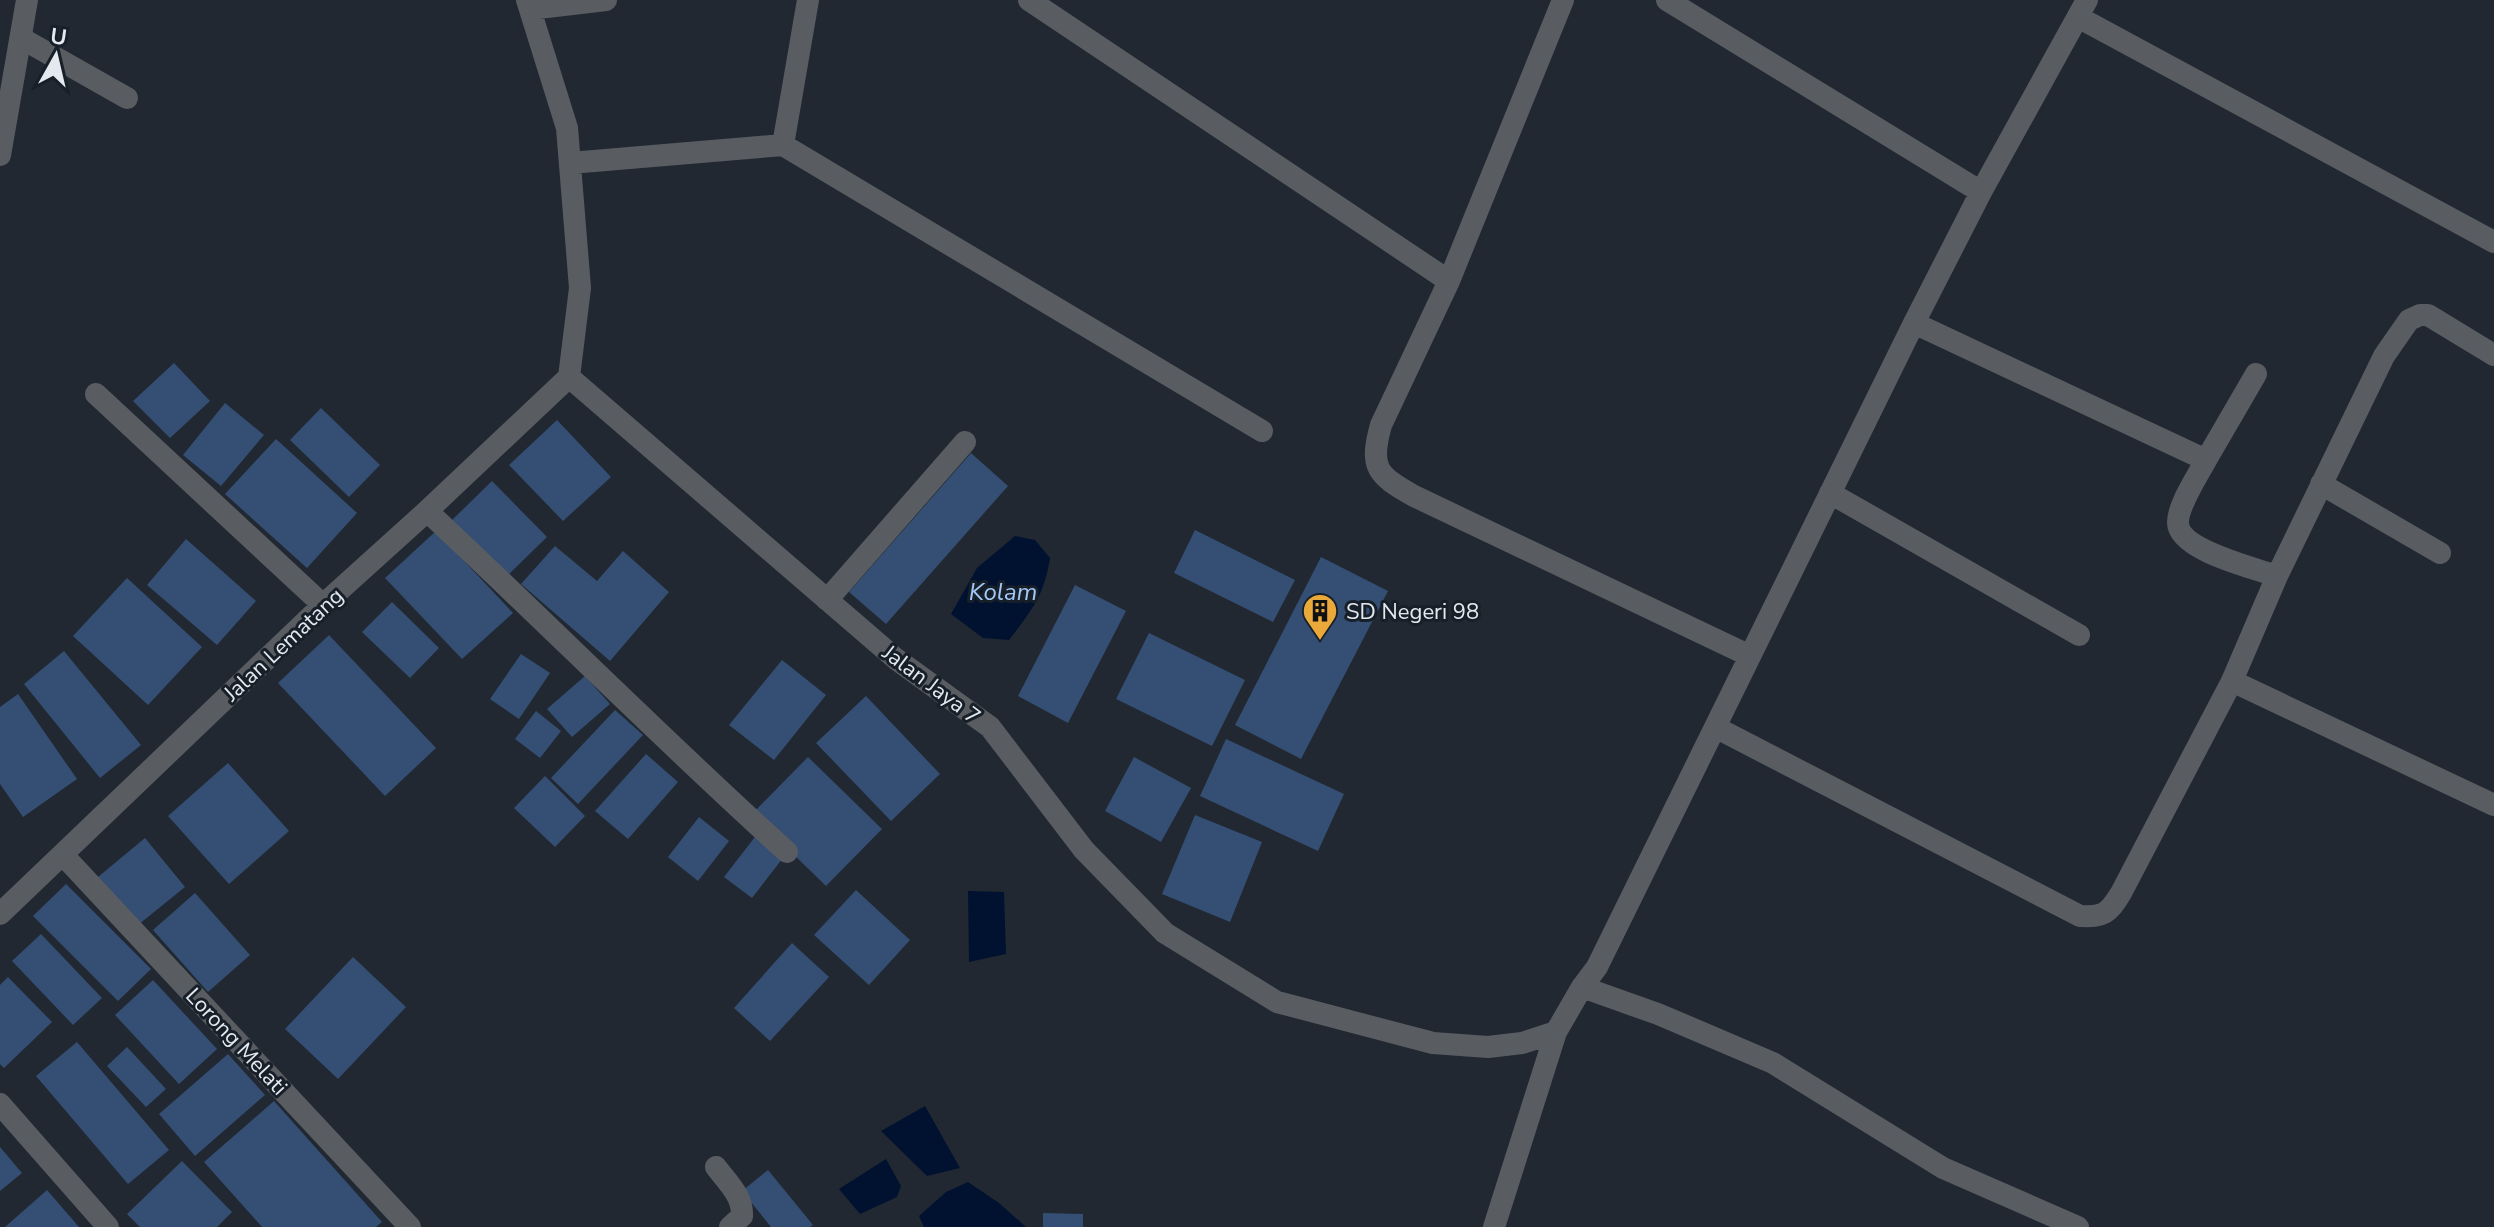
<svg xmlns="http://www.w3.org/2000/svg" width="2494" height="1227" font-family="'Nunito Sans',sans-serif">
<rect width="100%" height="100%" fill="#212832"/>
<path fill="#001230" d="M1015,536L1035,540L1050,558C1044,596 1032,610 1009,640L983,638L951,614L977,568Z
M968,891L1004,892L1006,954L969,962Z
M925,1106L960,1168L927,1176L881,1131Z
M886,1159L901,1186L897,1197L860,1214L839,1189Z
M968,1182L999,1203L1026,1227H924L919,1216L946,1192Z"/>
<path fill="#344f73" d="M174,363L210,401L170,438L133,401Z
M225,403L264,435L221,486L183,455Z
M321,408L380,465L349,497L290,440Z
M557,420L611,477L563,521L509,465Z
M276,439L357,513L307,568L225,494Z
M971,453L1008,486L886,624L849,592Z
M492,481L547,537L505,578L450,522Z
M1195,530L1295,580L1273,622L1174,573Z
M436,531L513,613L462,659L385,578Z
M186,539L256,601L217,645L147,585Z
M555,546L597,581L623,551L669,592L610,661L521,584Z
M1321,557L1388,591L1301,759L1235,725Z
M127,578L202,647L148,705L73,636Z
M1075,585L1126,611L1068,723L1018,696Z
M392,602L439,648L410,678L362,632Z
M1149,633L1245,680L1212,746L1116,699Z
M329,635L436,748L385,796L278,683Z
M64,651L141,745L100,778L24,684Z
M521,654L550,673L519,719L490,699Z
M782,660L826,695L774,760L729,725Z
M585,676L610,704L572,737L547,709Z
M18,694L77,779L23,817L0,784V707Z
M866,696L940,774L891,821L816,743Z
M615,710L643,735L578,804L551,778Z
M536,711L561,731L540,758L515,739Z
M1226,739L1344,794L1318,851L1200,796Z
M646,754L678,782L628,839L595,811Z
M808,757L882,829L826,886L752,814Z
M1134,757L1191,788L1161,842L1105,811Z
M228,763L289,831L229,884L168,816Z
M545,776L585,816L555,847L514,808Z
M1195,815L1262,842L1230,922L1162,894Z
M699,817L729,841L698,881L668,857Z
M758,833L786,854L752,898L724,877Z
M145,838L185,887L138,925L98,877Z
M66,884L151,969L118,1001L33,916Z
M856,890L910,940L869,985L814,935Z
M195,893L250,955L208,992L153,930Z
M41,934L102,998L73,1025L12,961Z
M792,943L829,977L770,1041L734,1008Z
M353,957L406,1007L338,1079L285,1029Z
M8,977L52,1022L4,1068L0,1064V985Z
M153,980L217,1049L179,1084L115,1015Z
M77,1042L169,1150L128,1184L36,1076Z
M127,1047L166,1089L146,1107L107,1066Z
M228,1054L265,1095L195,1156L159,1114Z
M274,1101L382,1222L376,1227H262L204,1162Z
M0,1147L22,1173L0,1191Z
M182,1161L232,1212L217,1227H140L127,1214Z
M768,1170L813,1225L810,1227H771L742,1191Z
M47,1190L79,1227H5Z
M1043,1213L1083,1214V1227H1043Z"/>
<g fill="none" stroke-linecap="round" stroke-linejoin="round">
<path stroke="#595d62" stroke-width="22" d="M21,38L127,98"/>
<path stroke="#595d62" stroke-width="22" d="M527,0L567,128L580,288L569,377
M1029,0L1449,281
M1563,0L1449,281L1381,425C1369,468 1377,475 1414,496L1750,656
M1667,0L1981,192
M530,9L606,0
M2078,17L2494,242
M783,145L808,0
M0,155L27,0
M570,163L783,145L1262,431
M569,377L896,659L990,727L1084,850L1165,933L1277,1002L1433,1043L1488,1047L1522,1043L1556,1032L1582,987L1597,967L1914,323L1981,192L2087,0
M96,394L323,605
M2206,460L2256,374
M2321,484L2440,553
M1830,493L2079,635
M427,511C548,624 664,741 787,852
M2277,576L2384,356L2409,320L2420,315H2428L2494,355
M827,600L965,442
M2232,681L2494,805
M1715,727L2080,916C2104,917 2108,914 2121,893L2232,681L2277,576C2254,568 2177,550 2178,522C2178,505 2198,475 2206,460L1914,323
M63,855L410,1227
M0,914L323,605L427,511L569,377
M1582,987L1658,1014L1773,1063L1943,1168L2078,1227
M0,1104L108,1227
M716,1167C728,1183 743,1196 742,1216L730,1227
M1494,1227L1556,1032"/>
</g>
<defs>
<symbol id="building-pin" viewBox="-11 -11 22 30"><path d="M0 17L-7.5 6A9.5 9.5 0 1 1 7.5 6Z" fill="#eca93b" stroke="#171f28"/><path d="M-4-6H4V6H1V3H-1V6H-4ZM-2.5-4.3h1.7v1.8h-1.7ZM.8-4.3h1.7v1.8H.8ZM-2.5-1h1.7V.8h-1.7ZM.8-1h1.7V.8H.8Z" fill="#111"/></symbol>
</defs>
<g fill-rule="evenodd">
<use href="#building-pin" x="1300" y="591" width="40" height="54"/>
</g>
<g text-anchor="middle" stroke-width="6" stroke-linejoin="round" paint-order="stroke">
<g font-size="22" fill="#e4e9f0" stroke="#171f28" text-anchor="start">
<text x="1346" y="619">SD Negeri 98</text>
</g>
<g font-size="22" fill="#e4e9f0" stroke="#171f28">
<text transform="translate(283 644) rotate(-43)" y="8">Jalan Lematang</text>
<text transform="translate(932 684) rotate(37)" y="8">Jalan Jaya 7</text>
<text transform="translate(237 1041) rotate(47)" y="8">Lorong Melati</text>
</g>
<g font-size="24" font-style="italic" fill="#a3c7f7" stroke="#171f28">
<text x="1003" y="600">Kolam</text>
</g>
</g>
<g transform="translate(56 56) rotate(8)" stroke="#171f28" stroke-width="6" paint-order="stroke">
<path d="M0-6L14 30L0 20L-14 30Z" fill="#e4e9f0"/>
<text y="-12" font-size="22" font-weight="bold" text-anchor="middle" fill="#e4e9f0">U</text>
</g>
</svg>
